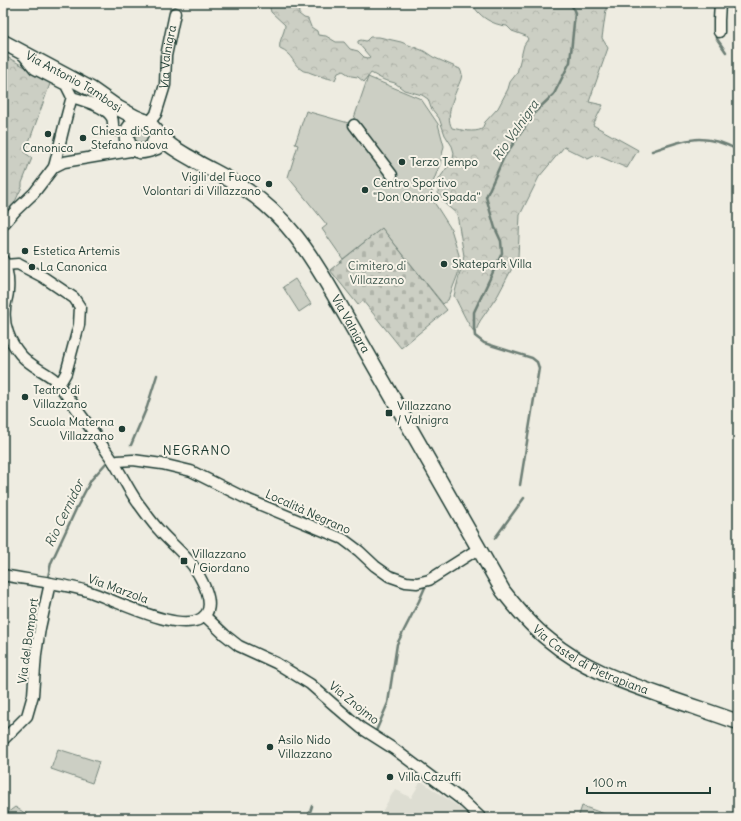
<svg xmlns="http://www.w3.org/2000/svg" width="741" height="821" font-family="Delius,sans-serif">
<defs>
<pattern id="grass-tufts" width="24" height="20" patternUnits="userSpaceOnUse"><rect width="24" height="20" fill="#cccfc4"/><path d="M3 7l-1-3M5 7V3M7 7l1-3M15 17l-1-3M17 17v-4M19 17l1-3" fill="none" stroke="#afb3a9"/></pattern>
<pattern id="forest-crowns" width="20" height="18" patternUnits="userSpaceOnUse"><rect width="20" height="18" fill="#cccfc4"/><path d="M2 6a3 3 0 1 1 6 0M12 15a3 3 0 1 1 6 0" fill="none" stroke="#afb3a9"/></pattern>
<pattern id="cemetery-stones" width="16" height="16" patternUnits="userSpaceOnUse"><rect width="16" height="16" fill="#cccfc4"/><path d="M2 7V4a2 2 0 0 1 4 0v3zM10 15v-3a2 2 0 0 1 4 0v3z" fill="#afb3a9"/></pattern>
</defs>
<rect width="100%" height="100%" fill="#eeece1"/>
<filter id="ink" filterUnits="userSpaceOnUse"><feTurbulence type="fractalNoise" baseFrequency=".025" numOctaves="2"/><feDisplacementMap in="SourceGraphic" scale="8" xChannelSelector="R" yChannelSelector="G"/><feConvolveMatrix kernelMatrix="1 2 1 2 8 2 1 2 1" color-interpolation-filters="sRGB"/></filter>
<g filter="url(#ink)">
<path fill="#ddddd2" d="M421,781L463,810L469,818L379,817L395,789L411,798Z"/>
<path fill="url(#grass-tufts)" stroke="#76867c" d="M141,126L150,131V141L141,146L134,142L133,132Z
M582,806L616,818H578Z"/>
<path fill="url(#forest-crowns)" stroke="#76867c" d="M272,3H298L299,14L304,18L308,19L311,27L317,31L318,35L326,36L336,42H344L350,49L358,51L364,57L368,58L370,57L358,43V41L361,40L366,41L370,37H379L401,42L424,51L433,57L460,69L462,74L461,79C456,92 444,115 452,128C461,130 474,133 482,129L485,122L498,108L508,89L510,82L517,73L524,45L528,39L526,36L512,31L507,26C492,25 478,16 472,3H607L602,38L608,48L589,102L603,105L593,125L638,150L627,168L596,155L588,159L564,147L539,177L520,215L518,257L498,295L480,321L475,333C466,322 461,308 454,296L464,256L457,214L444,203L438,193L439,179L453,159L454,153L452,146L445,135L439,118L431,108L428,99L422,95L404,90L395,83L384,80L371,73L364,82L358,77L351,76L343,71L338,73L335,80C326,78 319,76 311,73C308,71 304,72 302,70C292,64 294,55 280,49C278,41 285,33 285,25L271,12L270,8Z
M3,55L51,81L25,153L32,158L22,183V187L10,212L3,210Z
M15,807L30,816L31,818H3V816Z"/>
<path fill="url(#cemetery-stones)" stroke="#76867c" d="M382,228L447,310L401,348L363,301L358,305L330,270Z"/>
<path fill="#cccfc4" stroke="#76867c" d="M368,77L421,99L438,124L444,146L440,164L432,185V199L451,229L459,255L458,274L448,300L443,304L382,228L343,259L322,229L327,225L288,177L298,145L295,144L306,111L352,124Z
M295,279L311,304L299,312L283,287Z
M58,749L99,762L92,783L51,769Z"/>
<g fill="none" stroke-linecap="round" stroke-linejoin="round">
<path stroke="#6c7e74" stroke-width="2.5" d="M717,39L726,52
M652,151C686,139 703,132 738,150
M131,445L147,407L157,375
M520,485L539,368L537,362L532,358L484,343L475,336L474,328V312L502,253L501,241L495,228L486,197L504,157L536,111L554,94L570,62L575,13L571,3
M495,538L524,498
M48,577L51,563L77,507L91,480L107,462
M376,731L388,703L397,644L419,601L426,585
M308,818L312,806"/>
<defs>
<g id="street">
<path d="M719,32V20L720,3"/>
<path d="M25,57L35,69L66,85L72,97C65,120 60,144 54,167"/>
<path d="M72,97C83,101 106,106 112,118C114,122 112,126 114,130L127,133"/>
<path id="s1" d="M149,123L156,114L165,85L166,56L175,13"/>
<path d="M354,125L392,175"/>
<path d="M3,225L16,210L34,193L54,167L64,162L130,151H139"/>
<path d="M3,260C7,269 9,281 8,291C8,297 5,303 5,309C3,325 10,342 20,354C31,367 43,370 55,380C75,406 95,434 113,461C122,475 128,489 138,503C145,512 152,523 160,531C172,545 188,556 197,572C203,582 214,603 206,614C187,640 108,596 84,590C57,583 30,580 3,575"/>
<path d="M5,265L18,264L43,277L74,298L80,307L79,325L66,373L62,380L58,384"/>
<path d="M114,462L118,461L133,460L162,464L191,471L249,500L343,539L359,551L375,566L389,576L406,582L417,583L429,580L478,549"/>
<path d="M205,616L225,635L239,646L276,663L310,684L349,718L361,728L394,749L462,800L481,818"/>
<path d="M3,740L27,716L33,695L36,654L40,628L50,583"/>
</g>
<g id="secondary">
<path id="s2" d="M3,42L91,89L118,108L135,117L149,123L156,131V139L152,147L149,149"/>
<path d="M145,121C124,120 120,147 139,151C145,152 152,149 157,147"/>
<path id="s3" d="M156,131C168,147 181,152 197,162C213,171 230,179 245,189C287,217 309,252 334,295L503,591C517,609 531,626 549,640C582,668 623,682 663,696C688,705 713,713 738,722"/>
</g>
</defs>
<use href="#street" stroke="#1f3d34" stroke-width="13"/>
<use href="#secondary" stroke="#1f3d34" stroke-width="17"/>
<use href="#street" stroke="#f7f3e8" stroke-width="10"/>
<use href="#secondary" stroke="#f7f3e8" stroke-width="14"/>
</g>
</g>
<g fill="#1f3d34" stroke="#f7f3e8" stroke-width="1.5">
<circle cx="48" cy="134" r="4"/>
<circle cx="83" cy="138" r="4"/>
<circle cx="402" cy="162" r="4"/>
<circle cx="269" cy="184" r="4"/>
<circle cx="365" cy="190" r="4"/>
<circle cx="25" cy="251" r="4"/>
<circle cx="444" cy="264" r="4"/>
<circle cx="32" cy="267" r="4"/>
<circle cx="25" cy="397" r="4"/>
<rect x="385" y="409" width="8" height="8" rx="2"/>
<circle cx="122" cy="429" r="4"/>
<rect x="180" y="557" width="8" height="8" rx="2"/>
<circle cx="270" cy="747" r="4"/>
<circle cx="390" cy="777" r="4"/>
</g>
<g text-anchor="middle" stroke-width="4" stroke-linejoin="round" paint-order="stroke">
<g font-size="12" fill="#1f3d34" stroke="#f7f3e8">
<text dy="4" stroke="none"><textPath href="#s1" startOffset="70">Via Valnigra</textPath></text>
<text dy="4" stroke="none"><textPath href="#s2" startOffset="81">Via Antonio Tambosi</textPath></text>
<text dy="4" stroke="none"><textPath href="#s3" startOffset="280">Via Valnigra</textPath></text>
<text transform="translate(308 512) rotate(24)" y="4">Località Negrano</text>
<text transform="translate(118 589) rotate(20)" y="4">Via Marzola</text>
<text transform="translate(28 641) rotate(-82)" y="4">Via del Bomport</text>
<text dy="4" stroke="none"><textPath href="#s3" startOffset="701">Via Castel di Pietrapiana</textPath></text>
<text transform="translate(354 703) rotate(39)" y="4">Via Znojmo</text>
</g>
<g font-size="12" fill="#1f3d34" stroke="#f7f3e8" text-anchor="start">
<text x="91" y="135">Chiesa di Santo<tspan x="91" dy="14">Stefano nuova</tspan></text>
<text x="48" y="152" text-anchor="middle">Canonica</text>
<text x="410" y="166">Terzo Tempo</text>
<text x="261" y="181" text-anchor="end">Vigili del Fuoco<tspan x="261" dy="14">Volontari di Villazzano</tspan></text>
<text x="373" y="187">Centro Sportivo<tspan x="373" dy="14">"Don Onorio Spada"</tspan></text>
<text x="33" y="255">Estetica Artemis</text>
<text x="452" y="268">Skatepark Villa</text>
<text x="40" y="271">La Canonica</text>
<text x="33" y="394">Teatro di<tspan x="33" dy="14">Villazzano</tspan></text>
<text x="397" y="410">Villazzano<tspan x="397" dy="14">/ Valnigra</tspan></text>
<text x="114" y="426" text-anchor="end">Scuola Materna<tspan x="114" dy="14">Villazzano</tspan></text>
<text x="192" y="558">Villazzano<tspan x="192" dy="14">/ Giordano</tspan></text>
<text x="278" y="744">Asilo Nido<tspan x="278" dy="14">Villazzano</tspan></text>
<text x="398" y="781">Villa Cazuffi</text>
</g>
<g font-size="12" fill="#425a51" stroke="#f7f3e8">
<text x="377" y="270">Cimitero di<tspan x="377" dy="14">Villazzano</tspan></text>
</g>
<g font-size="13" font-style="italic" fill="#3f584f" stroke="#f7f3e8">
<text transform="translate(515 130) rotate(-55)" y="5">Rio Valnigra</text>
<text transform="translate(64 513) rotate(-64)" y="5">Rio Cernidor</text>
</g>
<g font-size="13" letter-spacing="1" fill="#1f3d34" stroke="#f7f3e8">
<text x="197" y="455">NEGRANO</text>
</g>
</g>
<rect width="741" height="821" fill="none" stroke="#f7f3e8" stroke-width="16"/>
<rect x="8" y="8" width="725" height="805" fill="none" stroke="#1f3d34" stroke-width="1.5" filter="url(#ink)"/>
<path d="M587 787v6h123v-6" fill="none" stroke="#1f3d34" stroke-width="2"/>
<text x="593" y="787" font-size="12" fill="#1f3d34" stroke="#f7f3e8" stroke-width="3" paint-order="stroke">100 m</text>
</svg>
